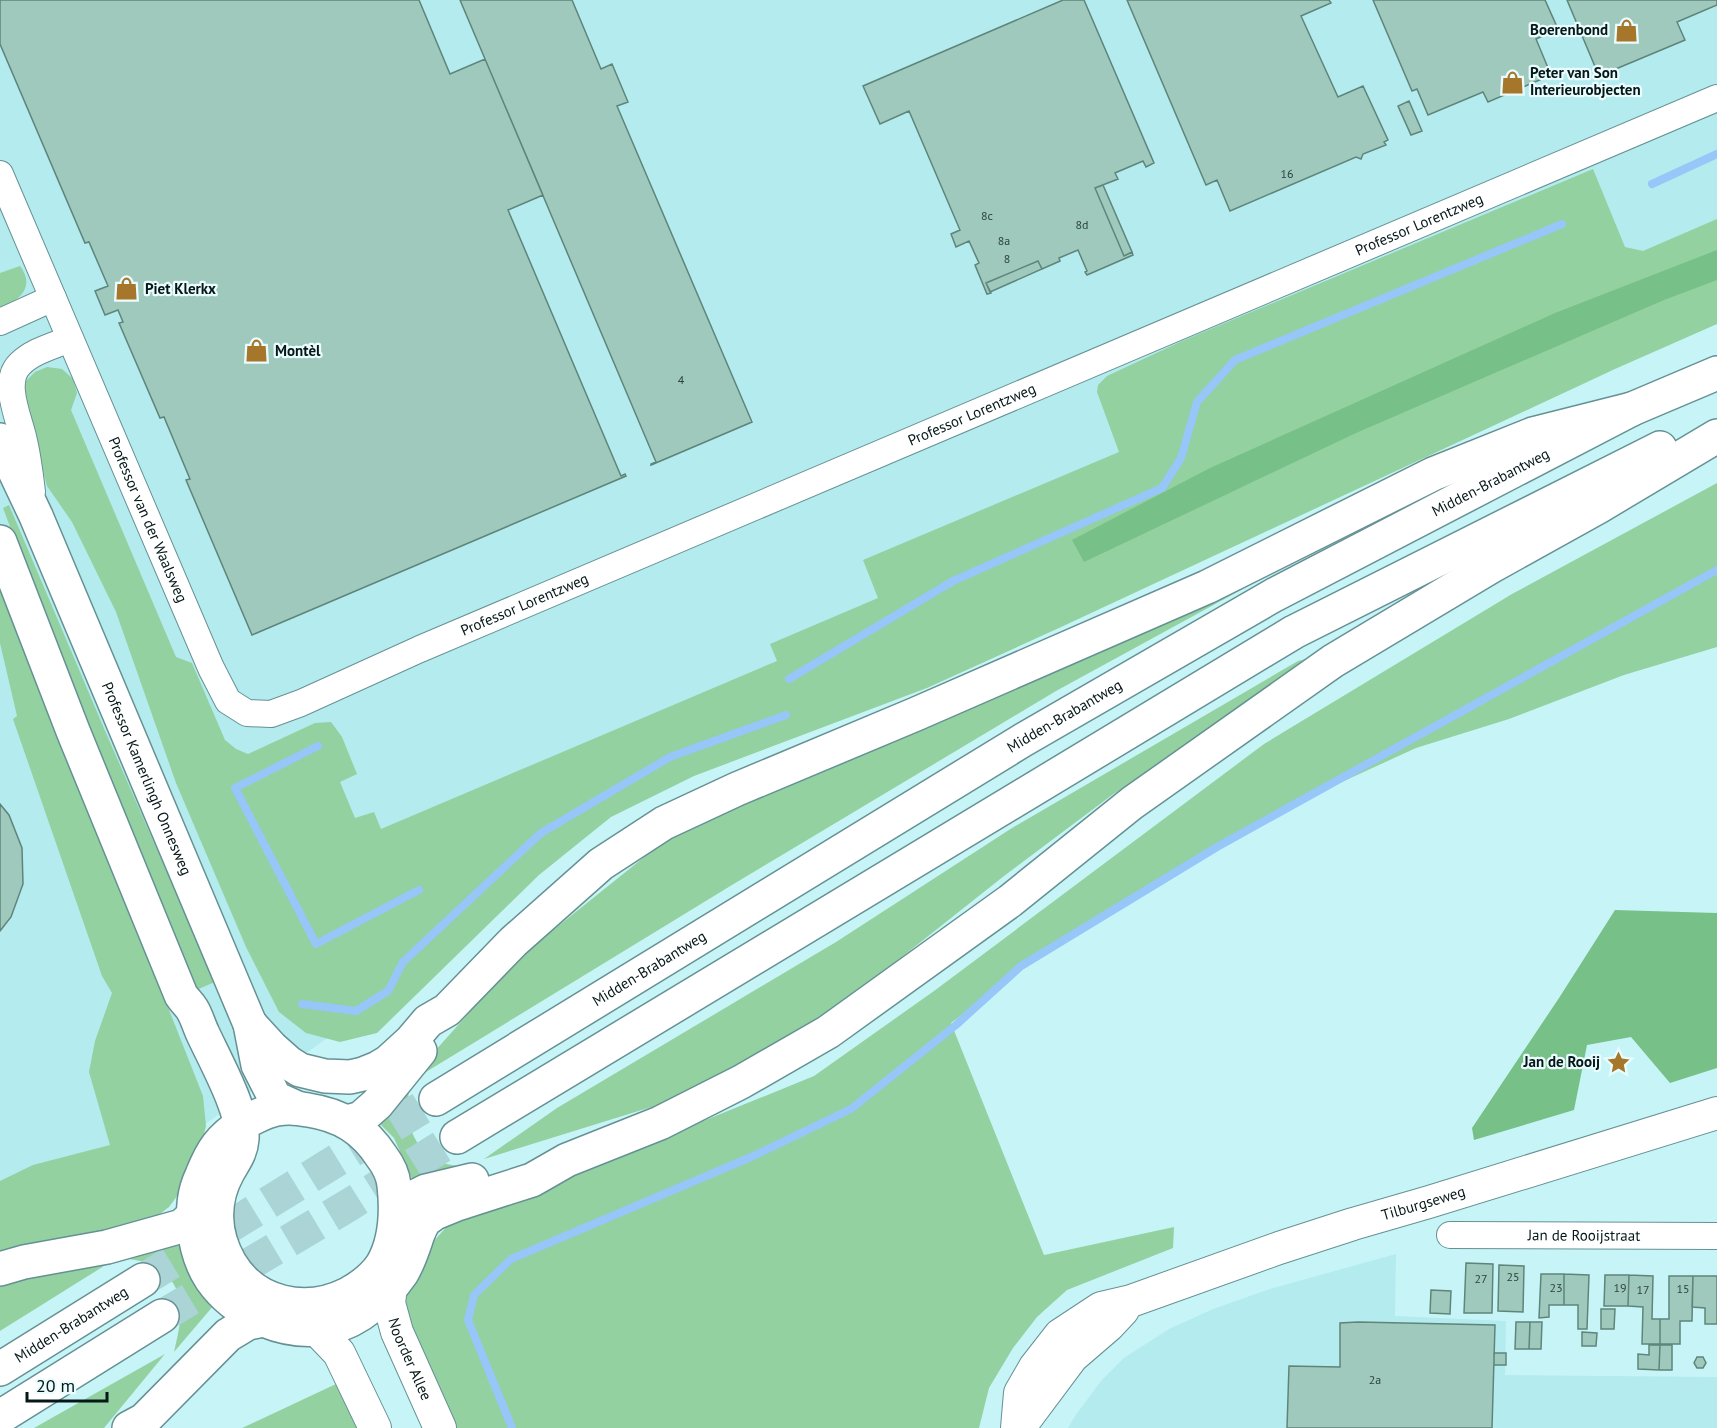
<svg xmlns="http://www.w3.org/2000/svg" width="1717" height="1428" font-family="'PT Sans',sans-serif">
<rect width="100%" height="100%" fill="#c7f5f7"/>
<path fill="#b3ebee" d="M0,0H1717V221L871,610L370,1008L147,1165L0,1258Z
M1396,1254L1395,1316L1506,1321L1505,1375L1717,1377V1428H1068L1075,1416L1101,1381L1124,1358L1169,1329L1213,1309L1270,1289Z"/>
<path fill="#93d1a0" d="M1593,169L1625,247L1643,251L1717,219V324L1615,369L1059,628L927,688L694,776L611,817L539,875L377,1033L340,1042L306,1033L279,1012L246,947L176,783L116,612L72,522L47,486L22,394L24,383L35,372L47,367L62,369L73,379L77,393L71,410L176,657L192,663L225,740L236,749L248,754L315,723L331,722L342,737L357,774L340,782L355,818L374,812L381,829L777,661L770,644L878,598L863,560L1119,452L1097,392L1098,385L1107,376L1182,341Z
M20,266C36,287 19,301 0,308V273Z
M1717,483V647L1624,675L1509,719L1416,748L1283,809L1022,970L951,1023L1044,1255L1174,1227L1173,1248L1067,1290L1037,1317L1013,1348L989,1388L979,1428H452L405,1318L406,1293L425,1251L448,1225L814,1076L934,991L1264,744L1512,594Z
M9,505L106,733L215,982L196,990L48,628L3,508Z
M1285,566L1056,691L732,885L421,1075L418,1070L517,959L663,842L775,779Z
M0,582L203,1096L206,1126L199,1154L186,1184L169,1207L145,1225L0,1258V1181L33,1165L110,1145L89,1072L95,1041L112,993L102,976L13,719L17,716L0,643Z
M1325,654L1112,795L1004,876L835,1010L690,1095L484,1159L557,1108L836,942L1012,828L1298,661Z
M410,1083C405,1114 407,1144 438,1161C446,1165 460,1166 470,1168L412,1179L394,1138L377,1121Z
M180,1244L189,1266L214,1305L174,1352C182,1317 190,1286 152,1265C143,1260 130,1260 120,1257Z
M112,1261L0,1331V1286L45,1272Z
M165,1354L104,1428H34Z
M336,1384L358,1428H242Z"/>
<path fill="#77c088" d="M1717,250V280L1664,300L1356,433L1084,562L1072,540L1210,468L1555,313Z
M1615,910L1717,913V1068L1670,1083L1631,1037L1587,1045L1574,1110L1474,1140L1472,1128L1559,998Z"/>
<g fill="none" stroke-linecap="round" stroke-linejoin="round">
<path stroke="#97c6f8" stroke-width="8" d="M1652,184L1717,154
M789,679L953,581L1162,488L1181,458L1197,402L1235,360L1562,224
M318,746L235,788L316,944L419,890
M302,1004L356,1011L388,991L403,962L541,833L670,757L786,715
M512,1428L468,1320L474,1295L511,1259L751,1157L851,1109L956,1025L1021,966L1217,847L1717,570"/>
</g>
<path fill="#a0c9bd" stroke="#5e857a" stroke-width="1.5" d="M0,0H419L450,74L485,59L543,195L508,210L621,476L625,474L626,476L252,635L186,480L190,479L164,417L160,418L119,323L123,322L118,310L105,315L95,291L108,286L89,242L85,243L0,44Z
M460,0H572L601,69L612,64L628,102L617,106L752,422L651,465V464L656,462Z
M1063,0H1084L1154,163L1146,167L1143,161L1115,173L1118,179L1095,188L1124,256L1132,252L1133,255L1087,275L1085,272L1087,271L1078,250L1059,258L1060,261L1042,269L1038,261L986,283L991,293L987,294L975,265L979,263L969,241L956,247L951,234L960,230L909,111L880,124L863,86Z
M1127,0H1329L1331,3L1301,16L1338,97L1363,86L1388,140L1384,142L1386,145L1363,154L1361,159L1356,157L1230,211L1217,180L1206,185Z
M1373,0H1545L1558,29L1536,39L1551,75L1488,102L1483,92L1428,115L1417,89L1412,91Z
M1567,0H1717V5L1677,22L1685,40L1599,76Z
M1409,101L1422,131L1411,135L1398,106Z
M1103,185L1132,252L1124,256L1095,188Z
M1038,261L1042,269L990,292L986,283Z
M0,804L9,815L22,848L23,884L11,917L0,931Z
M1466,1263L1493,1264L1492,1313H1464Z
M1499,1265L1524,1266L1523,1312L1498,1311Z
M1541,1274H1564V1305H1549V1317L1539,1318Z
M1564,1274L1589,1275L1587,1329H1578V1305H1564Z
M1605,1275H1629L1628,1306H1604Z
M1629,1275L1653,1276L1652,1319H1660V1344H1642L1643,1307L1628,1306Z
M1669,1276H1693L1692,1321H1680V1344H1660V1319H1669Z
M1693,1276H1717V1324H1705V1308L1692,1307Z
M1431,1290L1451,1291L1450,1314L1430,1313Z
M1601,1309H1615L1614,1329H1601Z
M1358,1322L1495,1325L1492,1428H1287L1289,1366L1340,1367V1323Z
M1516,1322H1530L1529,1349H1515Z
M1530,1322H1542L1541,1349H1529Z
M1582,1332L1597,1333L1596,1346H1582Z
M1649,1345H1660L1659,1370L1638,1369V1354L1649,1355Z
M1660,1345H1672V1370H1659Z
M1494,1353H1506V1365H1494Z
M1697,1357H1703L1706,1363L1703,1368H1697L1694,1363Z"/>
<g fill="none" stroke-linecap="round" stroke-linejoin="round">
<path stroke="#aad4d6" stroke-width="33" stroke-dasharray="33 16" stroke-linecap="butt" d="M143,1280L436,1099
M162,1316L349,1205L457,1137"/>
<defs>
<g id="minor">
<path id="s1" d="M0,174L211,668L228,701L247,713L271,714L301,703L420,649L1717,98"/>
<path d="M0,322L53,298"/>
<path d="M32,492C30,475 28,458 24,441C20,420 1,382 20,364C33,351 53,346 70,339"/>
<path id="s2" d="M1450,1235L1717,1236"/>
</g>
<g id="tertiary">
<path id="s3" d="M391,1287L389,1303L397,1332L440,1428"/>
<path d="M316,1329L339,1353L375,1428"/>
<path id="s4" d="M1017,1428L1020,1393L1035,1367L1060,1335L1101,1308L1131,1301L1279,1248L1353,1224L1429,1202L1717,1113"/>
<path d="M1019,1428L1072,1357L1108,1326L1123,1310"/>
</g>
<g id="secondary">
<path id="s5" d="M0,440L36,516L250,1024L258,1065L275,1098L297,1108"/>
<path d="M0,542L73,731L181,995C184,1000 189,1004 192,1009C197,1017 199,1026 203,1034C215,1060 244,1112 242,1139C241,1153 234,1161 228,1172C212,1201 213,1234 230,1263C255,1305 306,1315 348,1294C361,1287 374,1277 382,1265C396,1241 397,1212 394,1185C393,1175 388,1165 382,1157C364,1129 341,1115 308,1110C298,1108 287,1107 277,1109C265,1111 254,1118 243,1123C220,1138 212,1150 202,1175C193,1194 193,1208 194,1228C196,1246 201,1264 211,1279C236,1315 288,1337 331,1327C360,1321 386,1296 402,1273C410,1260 414,1245 419,1231"/>
</g>
<g id="trunk">
<path d="M250,1024L271,1047L289,1063L300,1070L325,1076L350,1077L363,1074L378,1068L388,1062L411,1041L428,1021L447,1010L513,942L601,864L664,823L737,789L916,714L1207,587L1433,474L1533,434L1632,409"/>
<path id="s6" d="M436,1099L1023,740L1274,595L1632,409L1717,373"/>
<path d="M347,1122L361,1118L377,1104L420,1051"/>
<path d="M457,1137L1294,632L1660,448"/>
<path d="M396,1220L406,1201L426,1191L472,1180"/>
<path d="M419,1231L424,1221L435,1213L457,1204L532,1180L567,1160L660,1123L741,1082L828,1032L1010,901L1132,803L1333,661L1490,567L1598,507L1717,436"/>
<path d="M0,1269L24,1262L107,1247L182,1226L194,1215"/>
<path id="s7" d="M0,1369L143,1280"/>
<path d="M0,1417L162,1316"/>
<path d="M129,1428L144,1420L228,1335L248,1323L263,1320"/>
</g>
</defs>
<use href="#minor" stroke="#669194" stroke-width="28"/>
<use href="#tertiary" stroke="#669194" stroke-width="34"/>
<use href="#secondary" stroke="#669194" stroke-width="36"/>
<use href="#trunk" stroke="#669194" stroke-width="36"/>
<use href="#minor" stroke="#fff" stroke-width="26"/>
<use href="#tertiary" stroke="#fff" stroke-width="32"/>
<use href="#secondary" stroke="#fff" stroke-width="33"/>
<use href="#trunk" stroke="#fff" stroke-width="33"/>
</g>
<defs>
<symbol id="shop-bare" viewBox="-9 -9 18 18"><path d="M-5-2.5h2.3a2.7 3.5 0 0 1 5.4 0H5L5.5 6h-11ZM-1.5-2.5h3a1.5 2.3 0 0 0-3 0Z" fill="#a6762a" stroke="#eafcfd" stroke-width="2.5" paint-order="stroke"/></symbol>
<symbol id="sight-bare" viewBox="-9 -9 18 18"><path d="M0-6L1.8-2.2L6-1.7L2.9 1.2L3.7 5.4L0 3.3L-3.7 5.4L-2.9 1.2L-6-1.7L-1.8-2.2Z" fill="#a6762a" stroke="#eafcfd" stroke-width="2.5" paint-order="stroke"/></symbol>
</defs>
<g fill-rule="evenodd">
<use href="#shop-bare" x="1610" y="14" width="33" height="33"/>
<use href="#shop-bare" x="1496" y="66" width="33" height="33"/>
<use href="#shop-bare" x="110" y="272" width="33" height="33"/>
<use href="#shop-bare" x="240" y="334" width="33" height="33"/>
<use href="#sight-bare" x="1602" y="1046" width="33" height="33"/>
</g>
<g text-anchor="middle" stroke-width="4.5" stroke-linejoin="round" paint-order="stroke">
<g font-size="12" fill="#2c4441">
<text x="1287" y="178">16</text>
<text x="987" y="220">8c</text>
<text x="1082" y="229">8d</text>
<text x="1004" y="245">8a</text>
<text x="1007" y="263">8</text>
<text x="681" y="384">4</text>
<text x="1513" y="1281">25</text>
<text x="1481" y="1283">27</text>
<text x="1556" y="1292">23</text>
<text x="1620" y="1292">19</text>
<text x="1683" y="1293">15</text>
<text x="1643" y="1294">17</text>
<text x="1375" y="1384">2a</text>
</g>
<g font-size="15" font-weight="bold" fill="#061718" stroke="#eafcfd" text-anchor="start">
<text x="1608" y="35" text-anchor="end">Boerenbond</text>
<text x="1530" y="78">Peter van Son<tspan x="1530" dy="17">Interieurobjecten</tspan></text>
<text x="145" y="294">Piet Klerkx</text>
<text x="275" y="356">Montèl</text>
<text x="1600" y="1067" text-anchor="end">Jan de Rooij</text>
</g>
<g font-size="15" fill="#061718" stroke="#eafcfd">
<text dy="5" stroke="none"><textPath href="#s1" startOffset="1869">Professor Lorentzweg</textPath></text>
<text dy="5" stroke="none"><textPath href="#s1" startOffset="1383">Professor Lorentzweg</textPath></text>
<text dy="5" stroke="none"><textPath href="#s6" startOffset="1222">Midden-Brabantweg</textPath></text>
<text dy="5" stroke="none"><textPath href="#s1" startOffset="376">Professor van der Waalsweg</textPath></text>
<text dy="5" stroke="none"><textPath href="#s1" startOffset="897">Professor Lorentzweg</textPath></text>
<text dy="5" stroke="none"><textPath href="#s6" startOffset="736">Midden-Brabantweg</textPath></text>
<text dy="5" stroke="none"><textPath href="#s5" startOffset="369">Professor Kamerlingh Onnesweg</textPath></text>
<text dy="5" stroke="none"><textPath href="#s6" startOffset="250">Midden-Brabantweg</textPath></text>
<text dy="5" stroke="none"><textPath href="#s4" startOffset="494">Tilburgseweg</textPath></text>
<text dy="5" stroke="none"><textPath href="#s2" startOffset="134">Jan de Rooijstraat</textPath></text>
<text dy="5" stroke="none"><textPath href="#s7" startOffset="84">Midden-Brabantweg</textPath></text>
<text dy="5" stroke="none"><textPath href="#s3" startOffset="76">Noorder Allee</textPath></text>
</g>
</g>
<path d="M27 1392v9h80v-9" fill="none" stroke="#061718" stroke-width="3"/>
<text x="36" y="1392" font-size="18" fill="#061718" stroke="#eafcfd" stroke-width="4.5" paint-order="stroke">20 m</text>
</svg>
